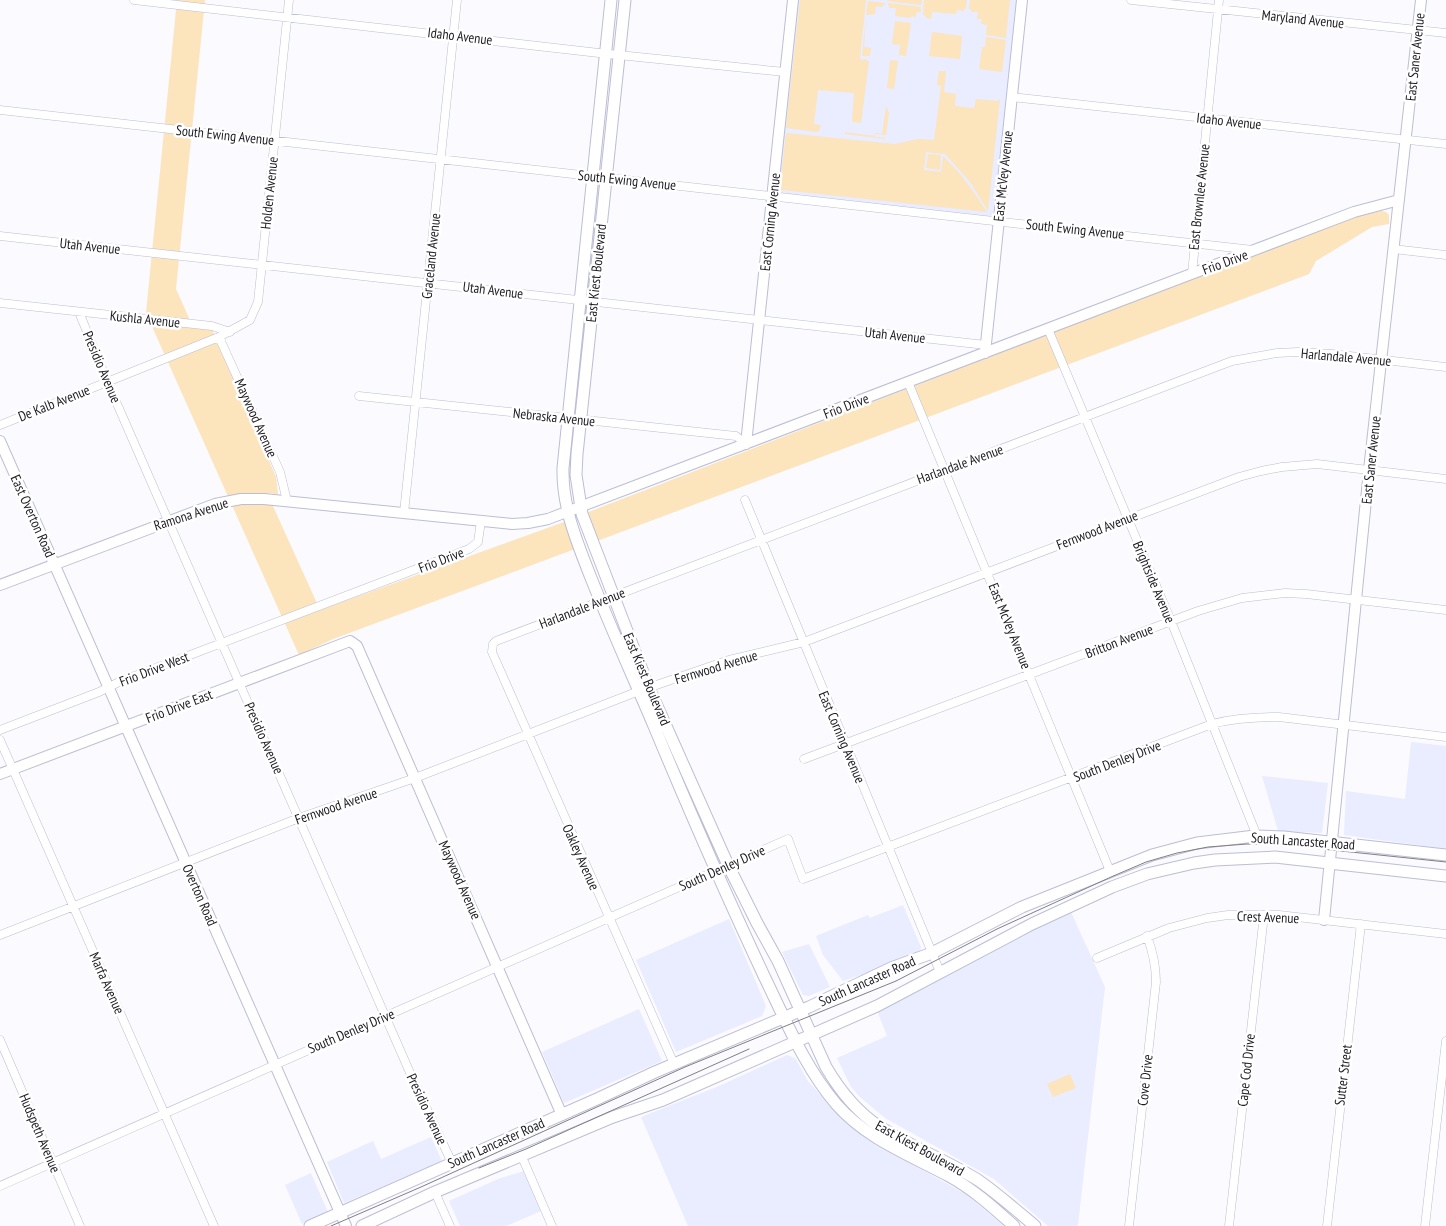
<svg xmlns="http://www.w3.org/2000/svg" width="1446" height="1226" font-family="'PT Sans Narrow',sans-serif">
<rect width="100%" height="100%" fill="#fafaff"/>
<path fill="#eaecff" d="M793,0H1022L999,221L772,196Z
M1411,742L1446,746V849L1344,835L1346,791L1405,799Z
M1262,776L1328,783L1322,833L1278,831Z
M903,905L921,947L920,952L890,965L843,981L823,955L816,936L868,915L870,918Z
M1071,912L1105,987L1078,1225L1077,1226H1048L994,1179L885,1118L860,1097L851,1087L837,1058L887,1036L876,1008L985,953Z
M729,919L766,1006L762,1016L676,1052L636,960Z
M809,944L830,987L809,996L803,995L782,952Z
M639,1009L662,1061L564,1103L542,1052Z
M787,1055L796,1059L807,1080L836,1112L868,1139L967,1195L1004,1226H688L641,1117L719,1086Z
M431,1137L442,1161L344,1203L327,1162L373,1141L381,1159Z
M524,1171L541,1211L506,1226H460L449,1201L498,1179Z
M311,1173L328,1212L302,1224L285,1185Z"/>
<path fill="#fce4bc" d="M177,0H205L176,289L193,327L212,329L276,477L278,494L267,493L320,610L564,522L575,549L333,639L299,655L146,313Z
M800,0H866L860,58L862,60L867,59V61H869L861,123L853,122L852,120L854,93L818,90L814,124L821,125L819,131L817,132L786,128Z
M888,0H922L921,5L887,1Z
M924,0H967L966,9H964L963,11L957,10L956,14L932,12L931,19L926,18V16L923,15Z
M970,0H1010L1006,38L986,35L987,25L981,24L982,19H977L978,12H971V10L969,9Z
M868,1L885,3L882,7L876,6L875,14L866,15Z
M888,3L921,7V12H917L915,18L913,16L910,18L895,16L896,8H889Z
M866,17L864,47L871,48L870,56H862Z
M895,21L911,23L906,56L899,55L900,45L892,44Z
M932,32L962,36L960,59L929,56Z
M986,37L1006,40L1002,72L979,69L982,47H985Z
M890,60L898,61L894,89L887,88Z
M939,71H946L944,92L956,94L955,106L974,108L976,99L997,101L1000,99L988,211L970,182L944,153L943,154L926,152L924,170L941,172L943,157H944C962,174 974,192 987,212L782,190L780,188L786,133L895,144L918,139L934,140L941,86L937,85Z
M886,106L889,113L886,135L875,134V137L886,138L885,139L845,134L844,132L874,136L875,133L882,134Z
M928,154L941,155L940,170L926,168Z
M1381,211L1386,212L1389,215V224L1372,227L1316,261L1309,274L597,541L586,513L1352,217Z
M1070,1074L1076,1088L1053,1097L1047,1084Z"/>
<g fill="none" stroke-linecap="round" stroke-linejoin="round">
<defs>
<path id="minor" d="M134,0L599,53L785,72
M1131,0L1446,33
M1011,97L1446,144
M0,110L1253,250
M0,236L986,345
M1393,249L1446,255
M1192,274L1219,0
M0,303L212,326L230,332
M79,312L107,381L411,1075L452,1163
M1048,329L1171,621L1255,831V836
M219,337L280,472L287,501
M908,382L1110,871
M359,396L736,436L746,444
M0,425L219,337L250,320L258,302L289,0
M745,500L940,972
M404,513L457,0
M0,730L99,692L119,682L469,549L478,542L481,521
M0,740L214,1226
M804,759L1198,611L1242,598L1285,593L1306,594L1446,610
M0,935L299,818L415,778L639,691L729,660L804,642L1239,477L1261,471L1282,467L1317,464L1446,479
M1097,958L1169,928L1207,918L1228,915H1279L1446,934
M0,1040L80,1226
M674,1064L492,652L493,644L496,641L1232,361L1277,353L1298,352L1332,354L1446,367
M522,1157L552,1226
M0,1186L788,839L803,879L1212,724C1235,718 1256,717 1279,717L1446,737
M435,1192L450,1226
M1129,1226L1156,982C1156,965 1153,952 1147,936
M1229,1226L1264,915
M1327,1226L1361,924
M1425,1226L1446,1041"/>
<path id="tertiary" d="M985,353L1022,0
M0,441L346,1226
M746,444L793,0
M0,585L215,504L241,499H264L512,524L528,523L548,519L1354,212L1399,200
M0,774L350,641L357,646L562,1115
M1324,920L1369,470L1421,0"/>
<path id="secondary" d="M611,0L563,468C562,507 577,542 591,578C611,628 633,677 654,726C689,810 726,895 765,978C786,1021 805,1068 837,1105C867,1139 910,1155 949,1176C973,1189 994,1208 1014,1226
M625,0L577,454L576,475L582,514L649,688L728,865L757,923L778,961L826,1067C840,1091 857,1112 880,1127C911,1147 946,1160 978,1180C998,1194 1016,1210 1035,1226
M310,1226L597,1099L655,1072L809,1007L891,968L932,953L1022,907L1152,855L1197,843L1255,836L1284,837L1446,855
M362,1226L435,1192L613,1117L663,1100L877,1006L1032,924L1112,887L1147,874L1194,863L1215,860L1275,857L1446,876"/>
</defs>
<use href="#minor" stroke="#bcbed5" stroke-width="9"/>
<use href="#tertiary" stroke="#bcbed5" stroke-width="12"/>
<use href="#secondary" stroke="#bcbed5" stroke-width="13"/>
<use href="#minor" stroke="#fff" stroke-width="8"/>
<use href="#tertiary" stroke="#fff" stroke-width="10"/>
<use href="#secondary" stroke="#fff" stroke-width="11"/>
<path stroke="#7f7f85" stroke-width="1" d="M479,1168L526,1149L749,1049
M331,1226L421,1187L685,1067L896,981L997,929L1111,877L1146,862L1177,853L1208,847L1247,844L1284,845L1446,862"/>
</g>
<g text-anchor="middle" stroke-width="5" stroke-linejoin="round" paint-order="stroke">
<g font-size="14" fill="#1b1b23" stroke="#fff">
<text transform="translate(1303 19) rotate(6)" y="5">Maryland Avenue</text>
<text transform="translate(460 36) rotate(7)" y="5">Idaho Avenue</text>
<text transform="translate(1415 57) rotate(-84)" y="5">East Saner Avenue</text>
<text transform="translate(1229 121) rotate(6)" y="5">Idaho Avenue</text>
<text transform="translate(225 135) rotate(6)" y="5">South Ewing Avenue</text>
<text transform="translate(1003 176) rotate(-84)" y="5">East McVey Avenue</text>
<text transform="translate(627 180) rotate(6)" y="5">South Ewing Avenue</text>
<text transform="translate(269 193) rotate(-84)" y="5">Holden Avenue</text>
<text transform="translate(1199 197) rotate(-84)" y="5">East Brownlee Avenue</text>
<text transform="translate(770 222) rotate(-84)" y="5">East Corning Avenue</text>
<text transform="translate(1075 229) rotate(6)" y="5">South Ewing Avenue</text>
<text transform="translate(90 246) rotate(6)" y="5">Utah Avenue</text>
<text transform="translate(431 256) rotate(-84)" y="5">Graceland Avenue</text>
<text transform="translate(1225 262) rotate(-20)" y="5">Frio Drive</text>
<text transform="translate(596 273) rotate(-84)" y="5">East Kiest Boulevard</text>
<text transform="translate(493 290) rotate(7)" y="5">Utah Avenue</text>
<text transform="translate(145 319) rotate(6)" y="5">Kushla Avenue</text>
<text transform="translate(895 335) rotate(6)" y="5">Utah Avenue</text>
<text transform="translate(1346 357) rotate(5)" y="5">Harlandale Avenue</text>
<text transform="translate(102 367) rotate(67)" y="5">Presidio Avenue</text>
<text transform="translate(54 403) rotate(-22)" y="5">De Kalb Avenue</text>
<text transform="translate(846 406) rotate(-21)" y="5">Frio Drive</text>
<text transform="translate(554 417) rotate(6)" y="5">Nebraska Avenue</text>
<text transform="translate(256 418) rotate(66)" y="5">Maywood Avenue</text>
<text transform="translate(1371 460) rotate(-84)" y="5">East Saner Avenue</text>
<text transform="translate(960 464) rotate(-20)" y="5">Harlandale Avenue</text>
<text transform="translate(191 514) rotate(-18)" y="5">Ramona Avenue</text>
<text transform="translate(33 516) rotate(66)" y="5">East Overton Road</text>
<text transform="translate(1097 530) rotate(-21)" y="5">Fernwood Avenue</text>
<text transform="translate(441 560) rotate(-21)" y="5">Frio Drive</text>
<text transform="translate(1154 582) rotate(67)" y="5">Brightside Avenue</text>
<text transform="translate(582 608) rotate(-21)" y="5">Harlandale Avenue</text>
<text transform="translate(1010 626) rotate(68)" y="5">East McVey Avenue</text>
<text transform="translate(1119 641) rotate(-21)" y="5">Britton Avenue</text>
<text transform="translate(716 667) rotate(-17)" y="5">Fernwood Avenue</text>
<text transform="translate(154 669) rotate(-21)" y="5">Frio Drive West</text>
<text transform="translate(647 679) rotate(67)" y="5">East Kiest Boulevard</text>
<text transform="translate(179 706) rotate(-21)" y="5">Frio Drive East</text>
<text transform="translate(842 737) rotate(67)" y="5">East Corning Avenue</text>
<text transform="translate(264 738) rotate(66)" y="5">Presidio Avenue</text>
<text transform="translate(1117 761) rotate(-21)" y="5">South Denley Drive</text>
<text transform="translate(336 806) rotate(-19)" y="5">Fernwood Avenue</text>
<text transform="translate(1303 841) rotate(4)" y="5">South Lancaster Road</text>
<text transform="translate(581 857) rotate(66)" y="5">Oakley Avenue</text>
<text transform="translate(722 868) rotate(-24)" y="5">South Denley Drive</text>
<text transform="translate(460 880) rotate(66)" y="5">Maywood Avenue</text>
<text transform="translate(200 895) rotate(66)" y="5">Overton Road</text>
<text transform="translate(1268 917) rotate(2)" y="5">Crest Avenue</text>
<text transform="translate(867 981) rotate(-24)" y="5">South Lancaster Road</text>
<text transform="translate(107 983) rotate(66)" y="5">Marfa Avenue</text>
<text transform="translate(351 1031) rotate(-23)" y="5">South Denley Drive</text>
<text transform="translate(1246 1070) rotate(-84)" y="5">Cape Cod Drive</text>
<text transform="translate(1343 1075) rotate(-83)" y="5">Sutter Street</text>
<text transform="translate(1145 1080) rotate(-84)" y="5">Cove Drive</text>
<text transform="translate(427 1109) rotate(65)" y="5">Presidio Avenue</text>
<text transform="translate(40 1133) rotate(67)" y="5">Hudspeth Avenue</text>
<text transform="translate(496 1143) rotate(-24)" y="5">South Lancaster Road</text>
<text transform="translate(920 1148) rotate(29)" y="5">East Kiest Boulevard</text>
</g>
</g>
</svg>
